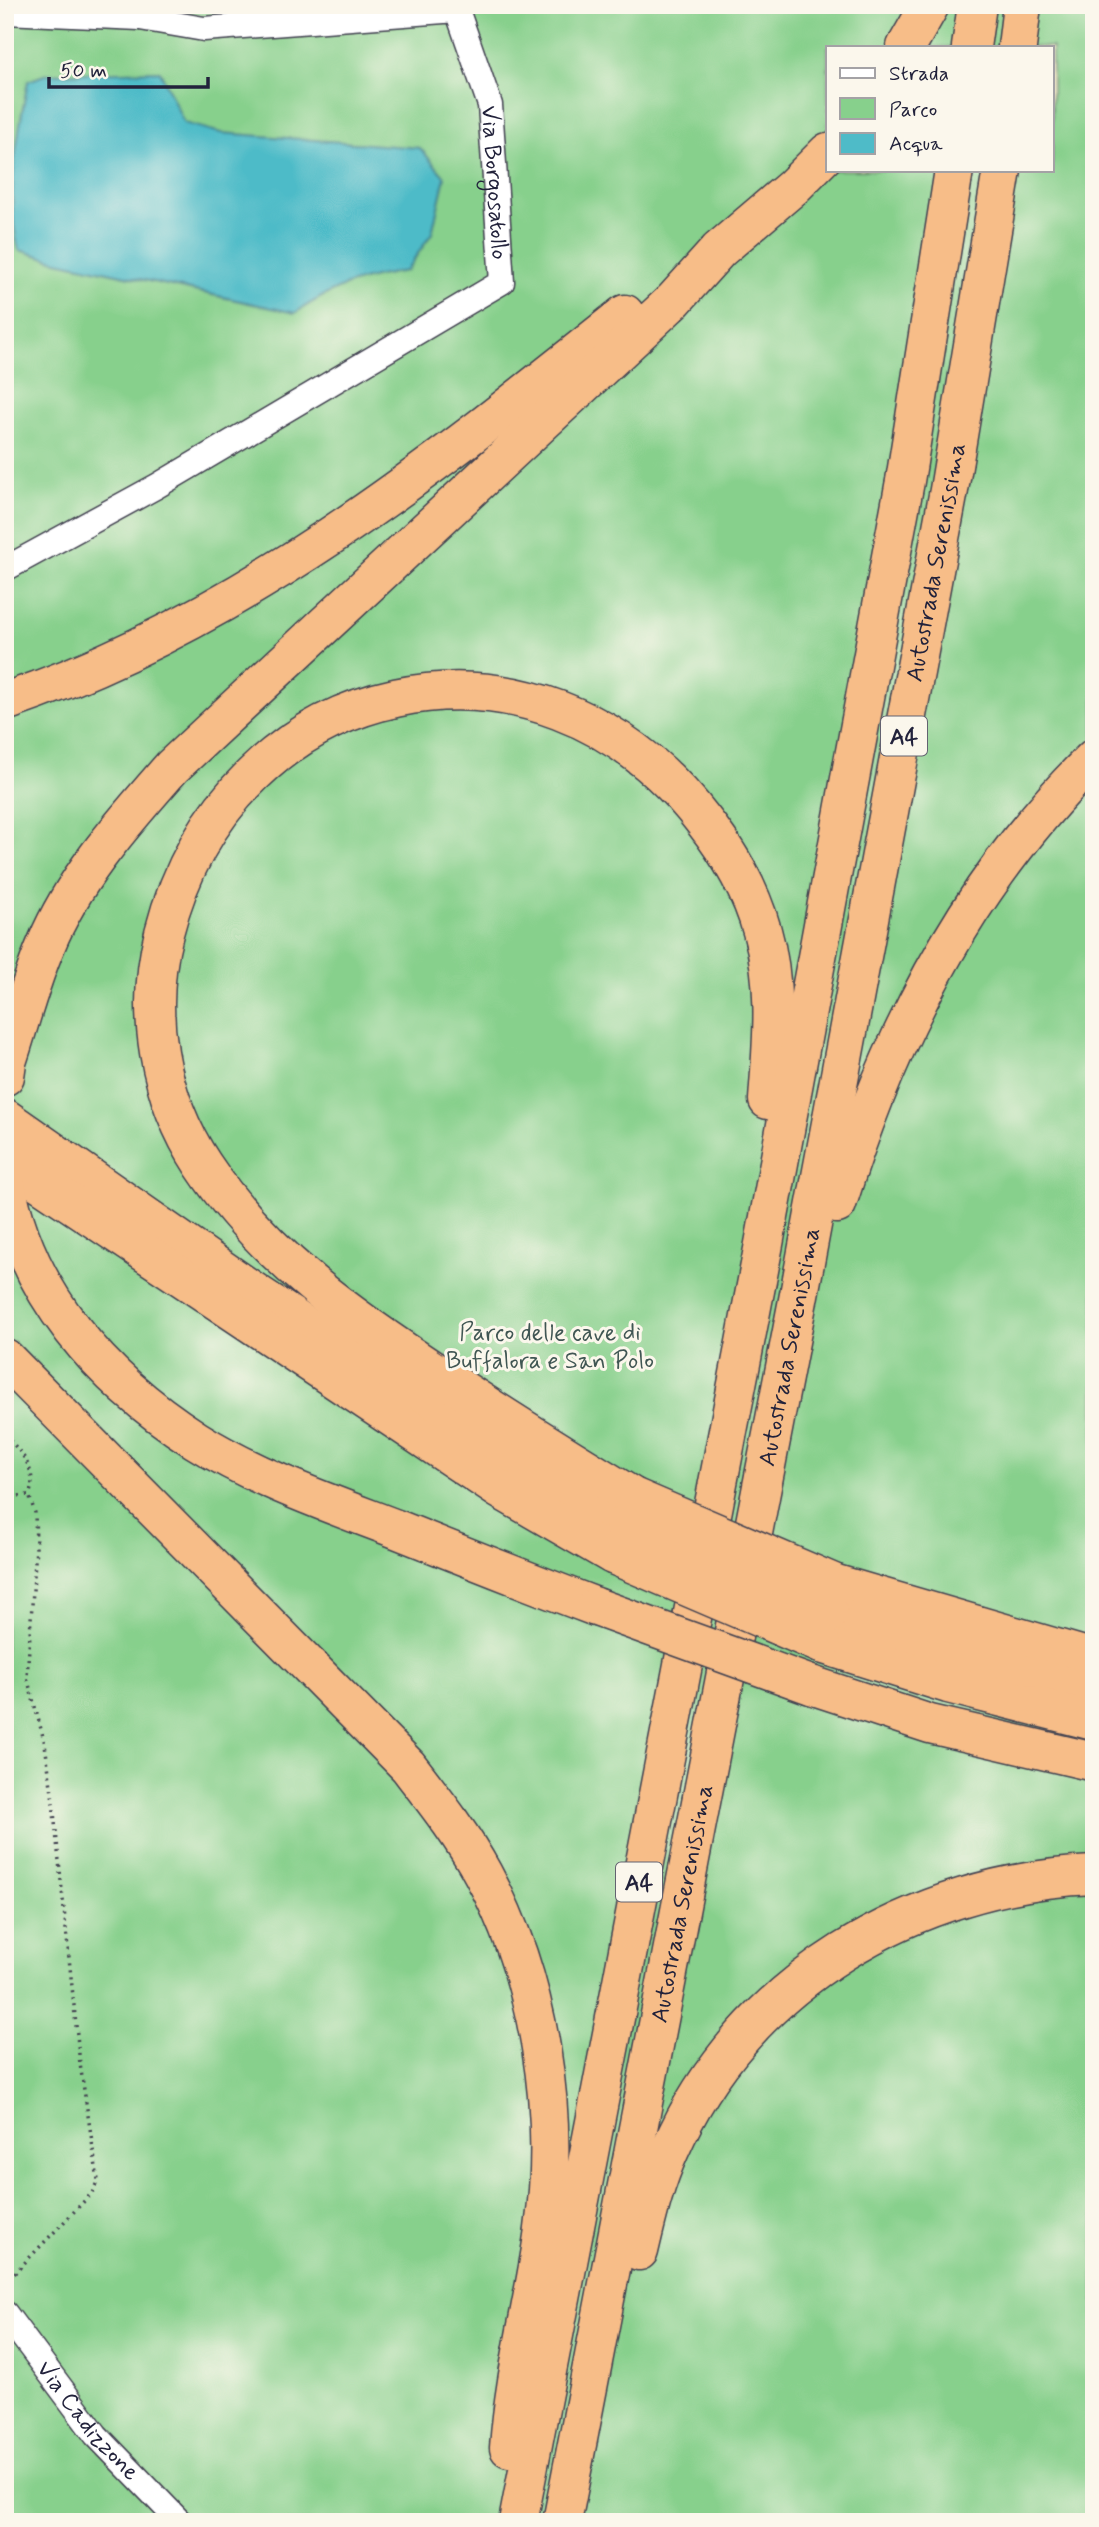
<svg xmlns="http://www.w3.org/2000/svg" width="1099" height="2527" font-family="Mynerve,sans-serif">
<rect width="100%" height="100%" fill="#fbf7ec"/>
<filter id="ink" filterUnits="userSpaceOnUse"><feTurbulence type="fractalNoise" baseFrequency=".0143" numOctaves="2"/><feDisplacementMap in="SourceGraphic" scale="14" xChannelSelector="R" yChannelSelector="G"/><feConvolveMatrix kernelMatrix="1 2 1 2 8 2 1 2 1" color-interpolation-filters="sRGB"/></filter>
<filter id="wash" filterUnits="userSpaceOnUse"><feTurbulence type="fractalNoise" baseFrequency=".00686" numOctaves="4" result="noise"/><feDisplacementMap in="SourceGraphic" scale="28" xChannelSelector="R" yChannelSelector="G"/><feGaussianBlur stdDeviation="1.57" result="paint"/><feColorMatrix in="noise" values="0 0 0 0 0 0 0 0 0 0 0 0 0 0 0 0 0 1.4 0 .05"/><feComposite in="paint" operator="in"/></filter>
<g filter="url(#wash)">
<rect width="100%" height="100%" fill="#eae1c0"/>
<path fill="#87d08c" stroke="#547964" stroke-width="2" fill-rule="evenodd" d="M5,5H1094V2522H5ZM828,47H1052V170H828Z"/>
<path fill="#4ebbc8" stroke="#386e82" stroke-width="2" d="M160,71L184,123L221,133L420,148L445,177L432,233L406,271C357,279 338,285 295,313L53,260L19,250C4,198 18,134 28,81L47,74Z"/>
</g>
<g filter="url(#ink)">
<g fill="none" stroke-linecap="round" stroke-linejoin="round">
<defs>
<g id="minor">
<path id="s1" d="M5,12L140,18L204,29L457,10L490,105L502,282L157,486L5,569"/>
<path id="s2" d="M5,2313L96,2435L180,2522"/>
</g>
<g id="motorway">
<path d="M906,47L930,5"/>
<path d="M971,47L977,5"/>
<path d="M1017,47L1022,5"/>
<path d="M5,702C239,623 435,466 625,314"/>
<path d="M5,1076L7,1062C20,1023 30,982 46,945C74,877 125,821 172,767L674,300L719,250L793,187L828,152"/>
<path d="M5,1118L250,1289L514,1465L624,1525"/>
<path d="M5,1159L499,1489L613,1555"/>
<path d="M5,1179C24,1292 102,1380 196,1440C258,1479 331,1504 399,1530C464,1556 530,1582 596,1607"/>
<path d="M837,1204C888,1039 969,880 1094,758"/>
<path d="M5,1358L408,1766C435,1801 462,1835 483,1874C540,1979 560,2112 544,2229C534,2302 514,2374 509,2448"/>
<path d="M633,1497C569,1458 505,1418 443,1377C352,1318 264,1257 203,1165C158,1097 144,1011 164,933C230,671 539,605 703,820C729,853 751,890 762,931C778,986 772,1043 768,1100"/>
<path d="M836,1584L1094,1659"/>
<path d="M829,1613L951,1656L1094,1693"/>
<path d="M821,1644L948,1684L1094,1721"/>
<path d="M811,1685L930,1724L1094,1762"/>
<path d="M639,2251C647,2217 655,2182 670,2150C743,1982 915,1882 1094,1875"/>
<path d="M518,2522L764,1244L905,481L954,170"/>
<path id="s3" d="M562,2522L798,1300L949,490L1002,170"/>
</g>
</defs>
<use href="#minor" stroke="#403f4f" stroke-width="27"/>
<use href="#motorway" stroke="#403f4f" stroke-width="41"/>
<path stroke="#403f4f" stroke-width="3.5" stroke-dasharray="2 5" stroke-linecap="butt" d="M5,1435C21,1452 39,1471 29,1495L5,1497
M5,2283L92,2193L98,2180L80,2064L52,1793L45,1744L27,1677L36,1547L35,1513L29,1495"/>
<use href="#minor" stroke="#fff" stroke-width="24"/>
<use href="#motorway" stroke="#f7bd88" stroke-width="38"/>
<defs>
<path id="motorway-bridge" d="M633,1497L836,1584
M624,1525L829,1613
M613,1555L821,1644
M596,1607L811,1685"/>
</defs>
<use href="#motorway-bridge" stroke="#403f4f" stroke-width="41" stroke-linecap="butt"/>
<use href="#motorway-bridge" stroke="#f7bd88" stroke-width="38"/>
</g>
</g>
<g text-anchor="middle" stroke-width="6" stroke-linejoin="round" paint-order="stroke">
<g fill="#fbf7ec" stroke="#636270" stroke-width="2">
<rect x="881" y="716.5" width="46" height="39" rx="5"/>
<rect x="616" y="1862.5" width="46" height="39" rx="5"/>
</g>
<g font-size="23" font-weight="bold" fill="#22223b">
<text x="904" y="744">A4</text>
<text x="639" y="1890">A4</text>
</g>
<g font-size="24" fill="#22223b" stroke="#fbf7ec">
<text dy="8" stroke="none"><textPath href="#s1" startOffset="632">Via Borgosatollo</textPath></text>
<text dy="8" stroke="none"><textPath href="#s3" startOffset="1995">Autostrada Serenissima</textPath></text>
<text dy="8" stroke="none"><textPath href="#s3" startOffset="1197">Autostrada Serenissima</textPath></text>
<text dy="8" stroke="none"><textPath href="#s3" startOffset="630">Autostrada Serenissima</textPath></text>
<text dy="8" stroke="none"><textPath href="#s2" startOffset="136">Via Cadizzone</textPath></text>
</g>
<g font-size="24" fill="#405653" stroke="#fbf7ec">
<text x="550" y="1340">Parco delle cave di<tspan x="550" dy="28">Buffalora e San Polo</tspan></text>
</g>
</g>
<rect width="1099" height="2527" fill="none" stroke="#fbf7ec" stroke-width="28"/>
<rect x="826" y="46" width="228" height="126" fill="#fbf7ec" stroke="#a4a2a5" stroke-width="2"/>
<rect x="840" y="68" width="35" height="10" fill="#ffffff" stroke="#a4a2a5" stroke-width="2"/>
<text x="889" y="80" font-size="21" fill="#22223b">Strada</text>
<rect x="840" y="98" width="35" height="21" fill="#87d08c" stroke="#a4a2a5" stroke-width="2"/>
<text x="889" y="116" font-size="21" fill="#22223b">Parco</text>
<rect x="840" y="133" width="35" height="21" fill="#4ebbc8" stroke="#a4a2a5" stroke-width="2"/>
<text x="889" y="150" font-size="21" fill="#22223b">Acqua</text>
<path d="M49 77v10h159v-10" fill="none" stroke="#22223b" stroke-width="3.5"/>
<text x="60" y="77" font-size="21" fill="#22223b" stroke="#fbf7ec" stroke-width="5" paint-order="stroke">50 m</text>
</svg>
